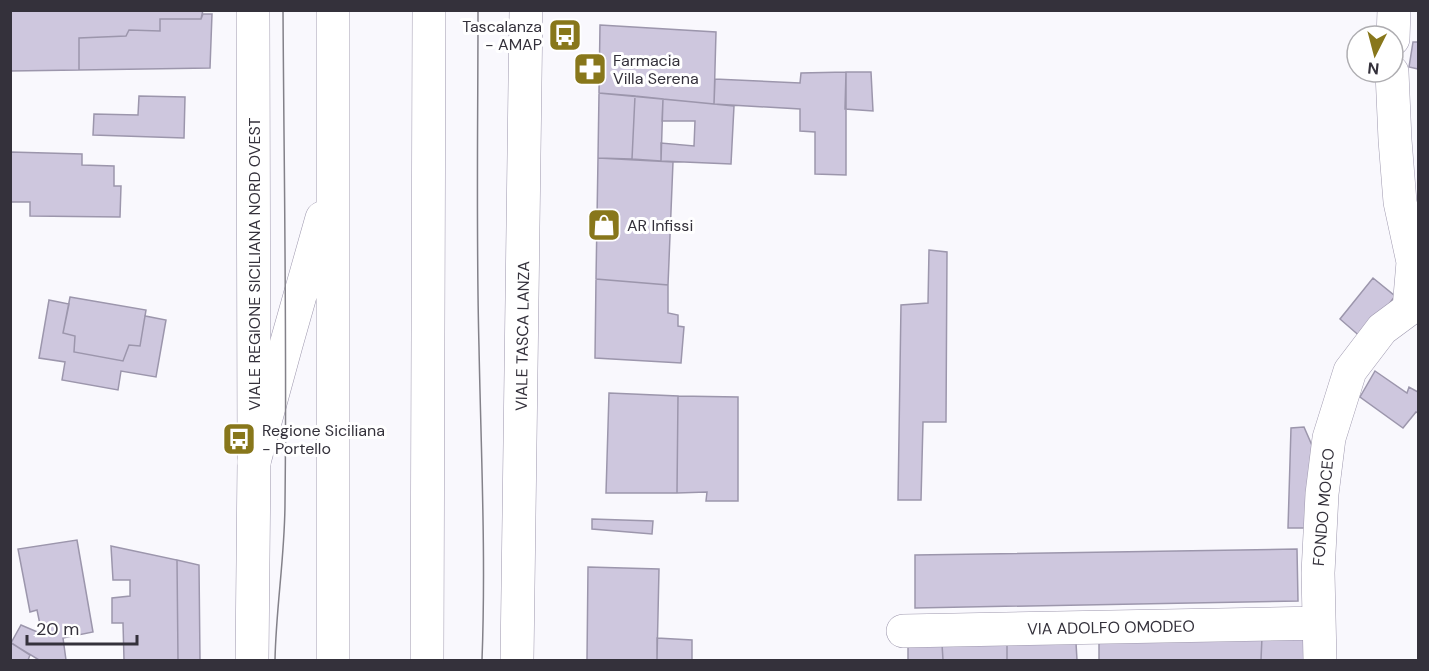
<svg xmlns="http://www.w3.org/2000/svg" width="1429" height="671" font-family="'DM Sans',sans-serif">
<rect width="100%" height="100%" fill="#f9f8fd"/>
<path fill="#cec7de" stroke="#9c96ac" stroke-width="1.5" d="M10,10H203L201,19H160V31L129,30L126,36L79,38V70L10,71Z
M203,14H212L210,68L79,70V38L126,36L129,30L160,31V19H201Z
M600,25L716,32L714,104L599,93Z
M1413,42H1418V69L1409,67Z
M846,72V175L815,174V132L800,131V109L714,104L715,79L800,83L801,73Z
M846,72H871L873,111L845,109Z
M599,93L635,96L632,159L598,158Z
M139,96L185,97L184,138L93,135L94,114L138,115Z
M635,96L663,99L661,161L632,159Z
M663,99L734,106L731,164L661,161V143L694,146L695,121H662Z
M10,152L82,154V165L114,166V186H121L120,217L30,216V202H10Z
M598,158L673,162L668,285L596,279Z
M929,250L947,252L946,422H923L921,500H898L901,305L928,303Z
M1373,278L1395,296L1363,339L1340,319Z
M596,279L668,285V313L678,315V326L684,327L681,363L595,358Z
M70,297L146,310L140,346L129,345L123,361L74,352L75,336L63,333Z
M49,300L69,304L63,333L75,336L74,352L123,361L129,345L140,346L145,316L166,320L156,377L121,371L118,390L62,380L65,362L39,358Z
M1375,371L1407,393L1409,387L1418,392V413L1416,412L1403,428L1360,397Z
M609,393L678,396L677,493H606Z
M678,396L738,397V501H706L707,492L677,493Z
M1304,427L1314,450L1312,528H1288L1291,428Z
M592,519L653,521L652,534L592,529Z
M77,540L93,632L63,638L66,660H39L11,643L21,625L42,634L37,610L30,612L18,549Z
M111,546L177,560L178,660H124L123,623H112V598L130,596V580H113Z
M1297,549L1298,601L915,608V555Z
M177,560L199,565L200,660H178Z
M588,567L659,569L657,660H587Z
M1312,636L1311,660H1261L1262,637Z
M1262,637L1261,660H1099V640Z
M657,638L692,640V660H657Z
M10,642L30,655L28,660H10Z
M1076,643L1077,660H1007V644Z
M942,644H1007V660H943Z
M942,644L943,660H908V645Z"/>
<g fill="none" stroke-linecap="round" stroke-linejoin="round">
<defs>
<path id="minor" d="M1393,39L1394,10
M903,631L1319,623
M252,660L254,462L253,10
M517,660L526,10
M1320,660L1318,573L1322,494L1329,438L1350,371L1382,329L1409,309L1413,262L1400,202L1395,140L1392,72"/>
<path id="major" d="M254,462L286,345L322,218
M333,660V10
M427,660L429,10"/>
</defs>
<use href="#minor" stroke="#9e98ae" stroke-width="34"/>
<use href="#major" stroke="#9e98ae" stroke-width="34"/>
<use href="#minor" stroke="#fff" stroke-width="33"/>
<use href="#major" stroke="#fff" stroke-width="33"/>
<path stroke="#838189" stroke-width="1.5" d="M478,10C478,123 476,235 479,347C481,451 486,556 482,660
M275,660C276,607 285,555 285,502C287,338 284,174 283,10"/>
</g>
<defs>
<symbol id="bus-square" viewBox="-11 -11 22 22"><rect x="-9" y="-9" width="18" height="18" rx="4" fill="#88771b" stroke="#fff"/><path d="M-5-6H5V4H4V6H2V4H-2V6H-4V4H-5ZM-3.5-4V0h7V-4ZM-3.5 1.2v1.5H-2V1.2ZM2 1.2v1.5H3.5V1.2Z" fill="#fff"/></symbol>
<symbol id="pharmacy-square" viewBox="-11 -11 22 22"><rect x="-9" y="-9" width="18" height="18" rx="4" fill="#88771b" stroke="#fff"/><path d="M-2-6h4v4h4v4h-4v4h-4v-4h-4v-4h4Z" fill="#fff"/></symbol>
<symbol id="shop-square" viewBox="-11 -11 22 22"><rect x="-9" y="-9" width="18" height="18" rx="4" fill="#88771b" stroke="#fff"/><path d="M-5-2.5h2.3a2.7 3.5 0 0 1 5.4 0H5L5.5 6h-11ZM-1.5-2.5h3a1.5 2.3 0 0 0-3 0Z" fill="#fff"/></symbol>
</defs>
<g fill-rule="evenodd">
<use href="#bus-square" x="546" y="16" width="38" height="38"/>
<use href="#pharmacy-square" x="571" y="50" width="38" height="38"/>
<use href="#shop-square" x="585" y="206" width="38" height="38"/>
<use href="#bus-square" x="220" y="420" width="38" height="38"/>
</g>
<g text-anchor="middle" stroke-width="6" stroke-linejoin="round" paint-order="stroke">
<g font-size="16" fill="#34313b" stroke="#fff" text-anchor="start">
<text x="542" y="32" text-anchor="end">Tascalanza<tspan x="542" dy="18">- AMAP</tspan></text>
<text x="613" y="66">Farmacia<tspan x="613" dy="18">Villa Serena</tspan></text>
<text x="627" y="231">AR Infissi</text>
<text x="262" y="436">Regione Siciliana<tspan x="262" dy="18">- Portello</tspan></text>
</g>
<g font-size="16" fill="#34313b" stroke="#fff">
<text transform="translate(254 264) rotate(-90)" y="6">VIALE REGIONE SICILIANA NORD OVEST</text>
<text transform="translate(522 336) rotate(-89)" y="6">VIALE TASCA LANZA</text>
<text transform="translate(1323 507) rotate(-85)" y="6">FONDO MOCEO</text>
<text transform="translate(1111 627) rotate(-1)" y="6">VIA ADOLFO OMODEO</text>
</g>
</g>
<rect width="1429" height="671" fill="none" stroke="#34313b" stroke-width="24"/>
<g transform="translate(1375 54) rotate(186)"><circle r="28" fill="#ffffff" stroke="#aeadb1" stroke-width="1.5"/>
<path d="M0-4.5L10 22L0 15L-10 22Z" fill="#88771b"/>
<text y="-9" font-size="16" font-weight="bold" text-anchor="middle" fill="#34313b">N</text>
</g>
<path d="M27 635v9h110v-9" fill="none" stroke="#34313b" stroke-width="3"/>
<text x="36" y="635" font-size="18" fill="#34313b" stroke="#ffffff" stroke-width="4.5" paint-order="stroke">20 m</text>
</svg>
